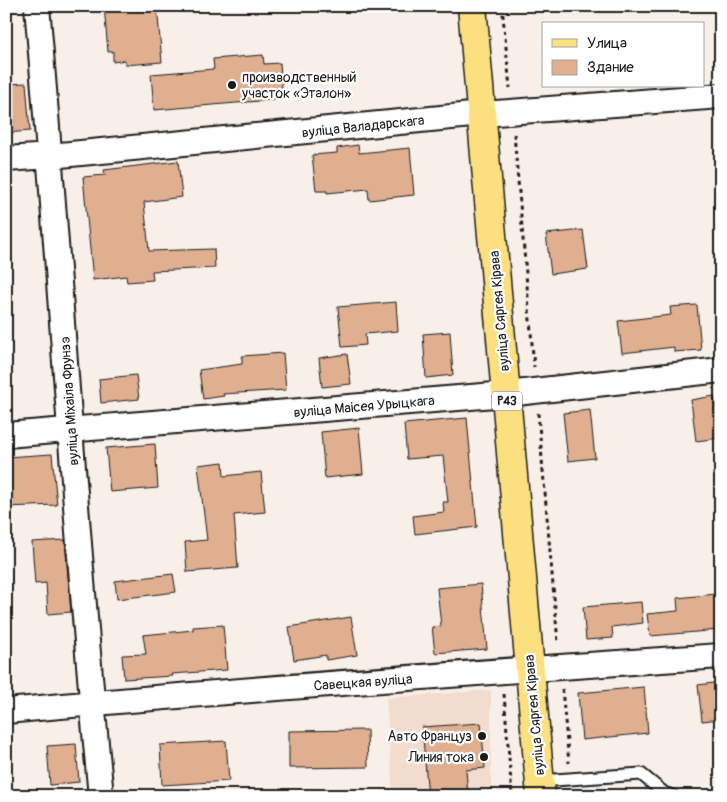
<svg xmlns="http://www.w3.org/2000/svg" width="727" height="802" font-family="Pangolin,sans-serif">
<rect width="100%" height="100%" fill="#f9efe9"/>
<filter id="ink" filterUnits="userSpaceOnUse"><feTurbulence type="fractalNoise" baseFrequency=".02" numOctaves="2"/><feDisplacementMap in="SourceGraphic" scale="10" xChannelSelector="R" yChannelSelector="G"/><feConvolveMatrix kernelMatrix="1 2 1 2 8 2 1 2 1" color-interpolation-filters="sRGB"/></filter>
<g filter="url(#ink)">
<path fill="#f1dcce" d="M491,690V796H393L386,698Z"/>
<path fill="#dfaf90" stroke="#1c1c1c" d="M104,6H157L162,62L125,65V60L113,62V51L108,52Z
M263,55L264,64L280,63L283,99L154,110L151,74L214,69L213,59Z
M26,83L30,131L6,133V84Z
M358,145L359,153L410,148L414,195L369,200L368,189L327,193V191H316L312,155L337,153V148Z
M178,161L182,197L144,202L149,251L214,249L215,268L152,271L153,280L127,282L126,276L93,280L83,177L105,175L104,170Z
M583,230L588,269L551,274L546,234Z
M396,302L398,331L365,334L366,345L342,347L338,307Z
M697,305L701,350L674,352V347L622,353L618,321L671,315L670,307Z
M450,332L453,375L426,378L423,334Z
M283,353L286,390L223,394L224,396L203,399L199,370L242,364V356Z
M347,354L351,384L322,387L319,358Z
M136,375L139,399L101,403L99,379Z
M714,396L720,438L696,441L691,400Z
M590,410L595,458L568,461L563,413Z
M467,418L477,527L415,534L413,516L444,512L443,502H448L443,456L407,459L404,424Z
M359,428L363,474L325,478L321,432Z
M155,444L158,488L110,492L106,448Z
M52,454L57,505L6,507V457Z
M223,462L224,476L261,472L265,512L234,515L238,568L187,572L185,542L207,540L198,465Z
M65,540L71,612L48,614L46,583L35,584L32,542Z
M173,574L176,592L117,599L115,581Z
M481,584L487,649L435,653L432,627L441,626L437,588Z
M716,594L719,630L650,636L647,614L678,611L677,598Z
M641,602L643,623L612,627L613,638L586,640L583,607Z
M351,617L357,655L326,660V655L294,660L289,627Z
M223,625L227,670L172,674L173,676L124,679L122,655L146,654L143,635L193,630V627Z
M721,682V719L702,721L698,685Z
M644,687L648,733L582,740L578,693Z
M481,723L485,768L466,770L468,796H428L422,727Z
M367,730L368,767L289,768V731Z
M226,741L229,781L162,785L160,745Z
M76,744L79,782L50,785L47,746Z"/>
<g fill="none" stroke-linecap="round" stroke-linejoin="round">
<defs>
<path id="service" d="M540,781L641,774L664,793L673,796"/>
<path id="minor" d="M37,6C60,269 75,533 101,796
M6,159L50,156L482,114L721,96
M6,435L507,394L721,370
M6,711C244,689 482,672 721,656"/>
<path id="primary" d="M472,6L541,796"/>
</defs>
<use href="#service" stroke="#1c1c1c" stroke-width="15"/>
<use href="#minor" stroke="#1c1c1c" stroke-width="28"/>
<use href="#primary" stroke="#1c1c1c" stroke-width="31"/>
<path stroke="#1c1c1c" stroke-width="3" stroke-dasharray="4 4" stroke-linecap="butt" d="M502,6L510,88
M514,134L534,367
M538,413L558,643
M562,689L569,763
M504,694L512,796"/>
<use href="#service" stroke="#fff" stroke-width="11"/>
<use href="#minor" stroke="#fff" stroke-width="24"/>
<use href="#primary" stroke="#fce080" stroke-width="28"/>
</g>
</g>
<g fill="#1c1c1c" stroke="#fff" stroke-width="2">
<circle cx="232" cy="85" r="5"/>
<circle cx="482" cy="736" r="5"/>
<circle cx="484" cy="757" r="5"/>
</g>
<g text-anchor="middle" stroke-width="4.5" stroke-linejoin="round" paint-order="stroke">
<rect fill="#fff" stroke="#606060" stroke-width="1" x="492" y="391.5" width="30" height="19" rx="4"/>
<g font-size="12" font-weight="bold" fill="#1c1c1c">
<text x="507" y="405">Р43</text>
</g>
<g font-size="14" fill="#1c1c1c" stroke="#fff" text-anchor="end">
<text x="242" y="82" text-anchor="start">производственный<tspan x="242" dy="16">участок «Эталон»</tspan></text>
<text x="472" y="741">Авто Француз</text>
<text x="474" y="762">Линия тока</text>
</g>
<g font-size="14" fill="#1c1c1c" stroke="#fff">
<text transform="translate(363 126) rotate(-6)" y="5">вуліца Валадарскага</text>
<text transform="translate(499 311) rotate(-95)" y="5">вуліца Сяргея Кірава</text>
<text transform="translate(69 401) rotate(-94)" y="5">вуліца Міхаіла Фрунзэ</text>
<text transform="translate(364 406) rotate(-5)" y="5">вуліца Маісея Урыцкага</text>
<text transform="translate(363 682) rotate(-4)" y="5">Савецкая вуліца</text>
<text transform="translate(534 715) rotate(-95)" y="5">вуліца Сяргея Кірава</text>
</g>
</g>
<rect width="727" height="802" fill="none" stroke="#fff" stroke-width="25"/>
<rect x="12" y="12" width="702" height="777" fill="none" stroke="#1c1c1c" stroke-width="2" filter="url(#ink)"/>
<rect x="542" y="22" width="162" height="65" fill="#ffffff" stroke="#a4a4a4"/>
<rect x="552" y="39" width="25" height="8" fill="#fce080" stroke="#a4a4a4"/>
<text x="587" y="48" font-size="15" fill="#1c1c1c">Улица</text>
<rect x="552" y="60" width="25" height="15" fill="#dfaf90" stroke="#a4a4a4"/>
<text x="587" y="72" font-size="15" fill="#1c1c1c">Здание</text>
</svg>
